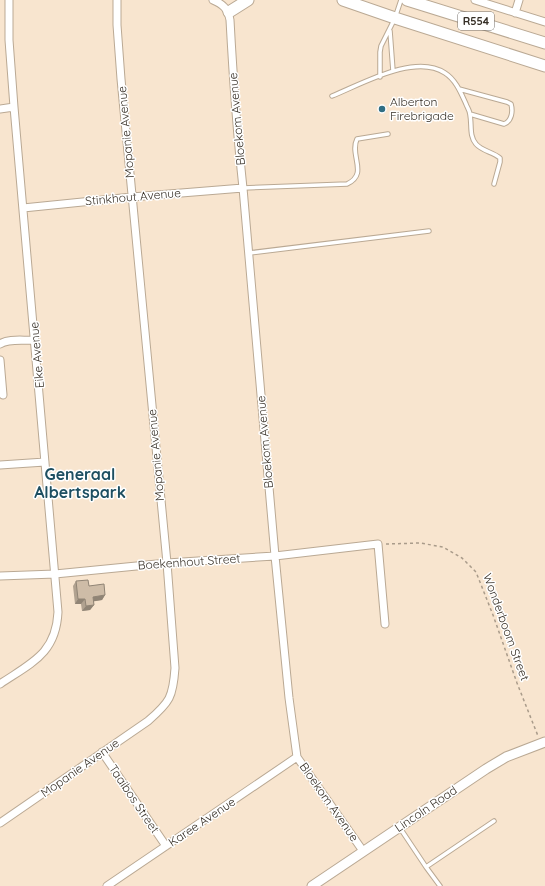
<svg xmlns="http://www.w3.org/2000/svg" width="545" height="886" font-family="Quicksand,sans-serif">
<rect width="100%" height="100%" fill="#f8e5cf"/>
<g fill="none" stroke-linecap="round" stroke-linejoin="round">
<defs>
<path id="service" d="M390,31L393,71
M380,77V52L381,46L395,18L401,0
M459,89L507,102L511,104C513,111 512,121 504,124L470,114
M332,96C362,84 415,53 445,73C456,80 461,93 466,104C467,107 470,111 470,115C472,125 469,136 476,144C482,151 493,152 500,158V162L494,184
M243,188L347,184C369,174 349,155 357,139L388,134
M249,253L429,231
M400,828L426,867L440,886
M426,867L494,821"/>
<path id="minor" d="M213,0C223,4 228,9 230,20C233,76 237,132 243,188L275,556L289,698L297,757L363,851
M475,0L545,22
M515,13L519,0
M0,109L14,107
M23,208L132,197L243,188
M0,344C9,338 24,341 35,340
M0,360L3,395
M0,465L45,462
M0,576L55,574L167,563L275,556L378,544L385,624
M0,684C31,663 56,654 58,612L14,107L9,40V0
M102,752L166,846
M0,823L148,721C170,702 173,697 175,668L167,563L121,79L117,25V0
M107,886L297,757"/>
<path id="tertiary" d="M312,886L486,769L506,757L545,742"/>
<path id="primary" d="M343,0L395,18L545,66
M407,0L545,43
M229,12L248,0"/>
</defs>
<use href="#service" stroke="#baa994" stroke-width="5.5"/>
<use href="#minor" stroke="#baa994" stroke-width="9"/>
<use href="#tertiary" stroke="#baa994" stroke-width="11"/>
<use href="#primary" stroke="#baa994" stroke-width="13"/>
<path stroke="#a99b8a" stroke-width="1.5" stroke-dasharray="3 3" stroke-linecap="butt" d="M386,544L420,543L443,547L462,558L476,572L493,615L517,683L538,736"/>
<use href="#service" stroke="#fff" stroke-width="3.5"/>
<use href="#minor" stroke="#fff" stroke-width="7"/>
<use href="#tertiary" stroke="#fff" stroke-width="9"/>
<use href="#primary" stroke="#fff" stroke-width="11"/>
</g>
<path fill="#b1a290" d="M76,581L89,586L105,595L102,600L94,601V605L90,610L82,611L81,604H75L73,586Z"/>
<path fill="#908475" d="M105,595L102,600L90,602L93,597Z
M78,599H85L81,604H75Z
M94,605L90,610L82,611L86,606Z"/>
<path fill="#cebca7" stroke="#908475" d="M88,580L89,586L104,584L105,595L93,597L94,605L86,606L85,599H78L76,581Z"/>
<circle fill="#306e84" stroke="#fff" stroke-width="1.5" cx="382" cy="109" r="4"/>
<g text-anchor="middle" stroke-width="3" stroke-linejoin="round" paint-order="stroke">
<rect fill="#fff" stroke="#726d66" stroke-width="1" x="458" y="12" width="36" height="18" rx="3"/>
<g font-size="11" font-weight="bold" fill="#352e25">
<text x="476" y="25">R554</text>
</g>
<g font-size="12" fill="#352e25" stroke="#fff" text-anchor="start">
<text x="390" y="106">Alberton<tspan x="390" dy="14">Firebrigade</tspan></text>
</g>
<g font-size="12" fill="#352e25" stroke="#fff">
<text transform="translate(237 119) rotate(-95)" y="4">Bloekom Avenue</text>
<text transform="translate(126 132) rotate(-95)" y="4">Mopanie Avenue</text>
<text transform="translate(133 197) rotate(-5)" y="4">Stinkhout Avenue</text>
<text transform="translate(37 355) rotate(-95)" y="4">Eike Avenue</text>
<text transform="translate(265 442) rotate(-95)" y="4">Bloekom Avenue</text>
<text transform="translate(156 455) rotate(-95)" y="4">Mopanie Avenue</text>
<text transform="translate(189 562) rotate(-4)" y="4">Boekenhout Street</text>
<text transform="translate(506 627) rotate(70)" y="4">Wonderboom Street</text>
<text transform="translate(80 768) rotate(-35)" y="4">Mopanie Avenue</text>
<text transform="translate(134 799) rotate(56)" y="4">Taaibos Street</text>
<text transform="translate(329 802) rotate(55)" y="4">Bloekom Avenue</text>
<text transform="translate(426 809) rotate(-34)" y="4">Lincoln Road</text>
<text transform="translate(202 822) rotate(-34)" y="4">Karee Avenue</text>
</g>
<g font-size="16" font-weight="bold" fill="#1e4f61" stroke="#fff">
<text x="80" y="480">Generaal<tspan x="80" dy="18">Albertspark</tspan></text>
</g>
</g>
</svg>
